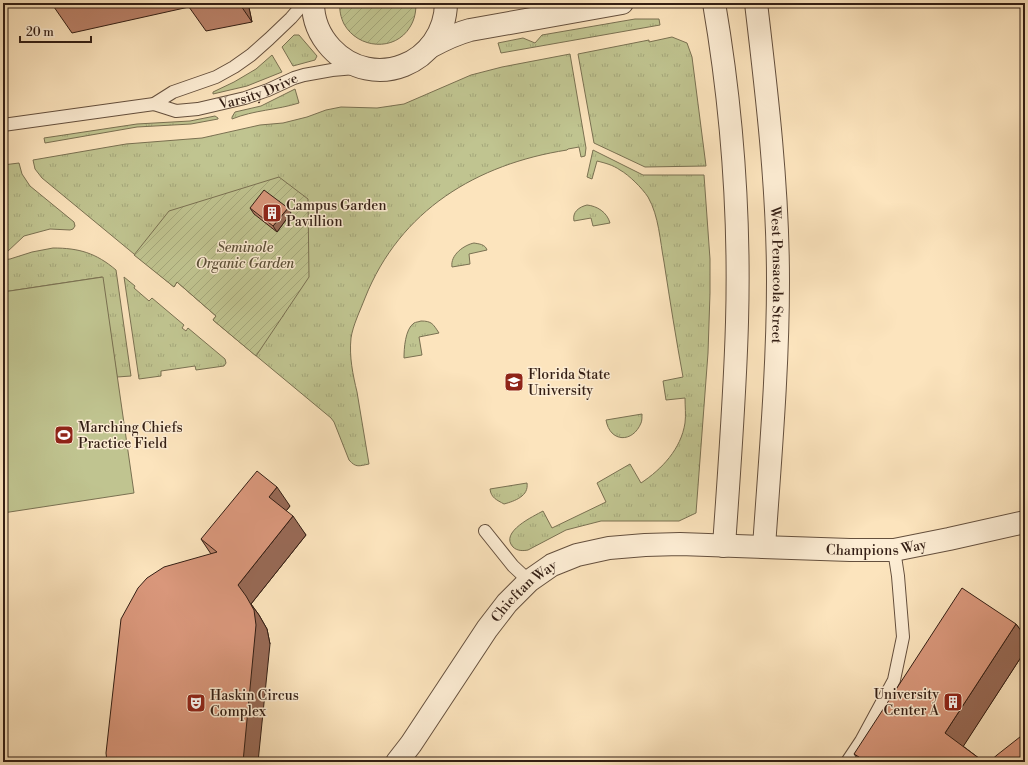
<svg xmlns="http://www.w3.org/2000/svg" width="1028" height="765" font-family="'Libre Bodoni',serif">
<defs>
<pattern id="grass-tufts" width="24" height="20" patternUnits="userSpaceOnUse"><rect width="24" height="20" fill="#c0c490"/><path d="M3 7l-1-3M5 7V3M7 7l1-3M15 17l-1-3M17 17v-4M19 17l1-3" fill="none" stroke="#a5a87b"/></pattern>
<pattern id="garden-furrows" width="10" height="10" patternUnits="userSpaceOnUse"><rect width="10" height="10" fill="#c0c490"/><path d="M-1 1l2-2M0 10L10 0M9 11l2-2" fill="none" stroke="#a5a87b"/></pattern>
</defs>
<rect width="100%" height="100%" fill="#fce4bd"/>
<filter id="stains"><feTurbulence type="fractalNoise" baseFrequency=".005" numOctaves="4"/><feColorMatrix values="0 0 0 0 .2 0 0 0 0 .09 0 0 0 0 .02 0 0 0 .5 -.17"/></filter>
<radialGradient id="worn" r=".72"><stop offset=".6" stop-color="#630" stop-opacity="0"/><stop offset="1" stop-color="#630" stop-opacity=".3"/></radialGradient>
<path fill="url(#grass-tufts)" stroke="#7a7152" d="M635,19H659L660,25L501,53L498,43L523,38L535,43L542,35Z
M294,35H299L317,56L315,60L293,66L282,47Z
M672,37L687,43L692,57L706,166L645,167L594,143L578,54L649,40V42Z
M570,54L586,148L585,156L581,157L579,147L568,149L567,150C477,164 400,210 365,298C360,311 353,325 351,338C349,357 353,375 357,392C361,416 365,440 369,464C359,466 356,468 349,460L334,422L331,418L213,320L216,316L177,282L174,287L42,178L35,169L33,160L126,144L202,138L260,125L283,123L307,117L326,110L341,107L377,108L404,104L471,75L502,67Z
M272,55L282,72L247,86L213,94V92L234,82L256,69Z
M295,89L299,103C277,110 254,110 232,119V117L235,112L261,106Z
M215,116L218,118V119L191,124L137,127L45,143L44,138L137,124L190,121Z
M593,150L643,175H704L710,259V293L708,353L696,513L679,521H601L566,530L528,550C523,551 517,551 513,547C499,532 534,516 543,511L552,528L606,502L597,483L630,464L641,483C662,469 681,449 685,423C686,415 685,406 685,398L666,400L663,381L683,377C676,339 670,301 664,262C660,241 659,216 648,197C642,188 629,175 620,170C613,165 605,163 597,161L592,179L587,177Z
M19,163L22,174L30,186L74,222L75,226L73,229L70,230L50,229L24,236L7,252L3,253V165Z
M587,205C597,206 607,212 610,223L593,226L591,218L574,221C572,212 579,207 587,205Z
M474,243C479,244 485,244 487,250L469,254L470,264L452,267C450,255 464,245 474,243Z
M53,248C79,248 96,253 116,270L131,376L117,377L102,277L3,292V260L10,259L32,252Z
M124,277L135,286L134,288L149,301L152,298L184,325L182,328L186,331L188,328L225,359L226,363L224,366L196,370L195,366L161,371V376L139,379Z
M421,321C432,321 433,324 439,333L419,337L422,355L404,358C404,349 405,329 414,323C416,322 418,322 421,321Z
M642,414C642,417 642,421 641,423C633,443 610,443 606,420Z
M527,483C529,496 515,501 504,504C497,500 491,498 490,489Z"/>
<path fill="#c0c490" stroke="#7a7152" d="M103,277L134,493L3,513V292Z"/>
<path fill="url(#garden-furrows)" stroke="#7a7152" d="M340,3H416C416,11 415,19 410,27C395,52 358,49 344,24C341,18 339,10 340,3Z
M279,177L308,199L309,277L256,356L213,320L216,316L177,282L174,287L134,255L169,211Z"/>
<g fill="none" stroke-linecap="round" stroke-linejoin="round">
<defs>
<g id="lane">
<path id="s1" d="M154,104L176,111L198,109L245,98L268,90L294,78L304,75L332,70L355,68"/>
<path d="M3,125L154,104L173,92L216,77L234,67L251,55L269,39L291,18L304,3"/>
<path d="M485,531L513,566L529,581"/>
<path d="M847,762L861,741L894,680L903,637L898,576L894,550"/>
</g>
<g id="street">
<path d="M313,3C313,20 320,36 331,48C373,93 445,64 446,3"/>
<path d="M714,3C732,108 740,216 737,322C735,397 729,472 724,546"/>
<path id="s2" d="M756,3C767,95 778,188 778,281C778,370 770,459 764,547"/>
<path d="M430,47C443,40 455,34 470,30L622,3"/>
<path id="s3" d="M397,762L411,744L487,629L507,603L529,581L552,565L577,555L609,548L645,545L680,544L850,550H894L949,539L1025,522"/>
</g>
</defs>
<use href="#lane" stroke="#65503e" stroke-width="14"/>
<use href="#street" stroke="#65503e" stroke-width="24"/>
<use href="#lane" stroke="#fdedd4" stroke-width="12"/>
<use href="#street" stroke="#fdedd4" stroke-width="22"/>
</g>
<path fill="#bb826a" stroke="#331e14" d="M53,3H248L252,22L206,31L189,7L72,33L54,7Z
M250,208L291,213L277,232L254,214Z
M290,506L286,511L306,535L251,604L259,615L267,629L270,644L211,554L201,539Z
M1016,624L1025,636V651L963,746L984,762H860L854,754Z"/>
<path fill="#986a56" stroke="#331e14" d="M239,3H248L252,22Z
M288,208L291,213L277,232L273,226Z
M277,487L290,506L282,516L269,497Z
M293,516L306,535L251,604L259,615L267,629L270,644L258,762H243L238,585Z
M1016,624L1025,636V651L959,753L945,733Z"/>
<path fill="#d9977b" stroke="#331e14" d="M53,3H71L54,7Z
M187,3H198L188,5Z
M264,190L288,208L273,226L250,208Z
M257,471L277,487L269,497L293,516L238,585L246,596L254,610L256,625L243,762H107L106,753L121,619L138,588L147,578L164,567L217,552L201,539Z
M962,588L1016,624L945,733L984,762H867L854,754Z
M1025,733V762H989L997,755Z"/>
<defs>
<symbol id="building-square" viewBox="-11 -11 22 22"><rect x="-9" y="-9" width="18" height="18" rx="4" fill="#8f2418" stroke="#fdedd4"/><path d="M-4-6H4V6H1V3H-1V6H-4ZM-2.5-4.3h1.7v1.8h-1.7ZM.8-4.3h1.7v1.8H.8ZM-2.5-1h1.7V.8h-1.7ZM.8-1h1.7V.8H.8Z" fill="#fff"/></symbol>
<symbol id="university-square" viewBox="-11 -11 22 22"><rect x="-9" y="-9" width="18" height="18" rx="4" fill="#8f2418" stroke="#fdedd4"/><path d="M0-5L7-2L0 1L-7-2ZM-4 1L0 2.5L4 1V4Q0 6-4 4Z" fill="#fff"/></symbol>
<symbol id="stadium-square" viewBox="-11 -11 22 22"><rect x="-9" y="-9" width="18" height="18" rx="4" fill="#8f2418" stroke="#fdedd4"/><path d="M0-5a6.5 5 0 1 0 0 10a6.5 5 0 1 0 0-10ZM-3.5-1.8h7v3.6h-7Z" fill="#fff"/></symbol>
<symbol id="theatre-square" viewBox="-11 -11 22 22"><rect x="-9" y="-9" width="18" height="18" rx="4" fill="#8f2418" stroke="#fdedd4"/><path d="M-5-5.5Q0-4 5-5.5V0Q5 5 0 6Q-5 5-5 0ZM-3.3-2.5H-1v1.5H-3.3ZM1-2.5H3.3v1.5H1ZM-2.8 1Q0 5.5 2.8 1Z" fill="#fff"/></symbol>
</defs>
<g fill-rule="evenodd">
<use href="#building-square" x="261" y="202" width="22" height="22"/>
<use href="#university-square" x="503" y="371" width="22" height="22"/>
<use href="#stadium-square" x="53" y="424" width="22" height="22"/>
<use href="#building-square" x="942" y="691" width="22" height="22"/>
<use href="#theatre-square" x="185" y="692" width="22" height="22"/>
</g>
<g text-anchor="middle" stroke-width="3" stroke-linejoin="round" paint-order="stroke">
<g font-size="14" fill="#331e14" stroke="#fdedd4">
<text dy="5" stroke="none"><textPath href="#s1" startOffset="108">Varsity Drive</textPath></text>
<text dy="5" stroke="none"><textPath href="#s2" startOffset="273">West Pensacola Street</textPath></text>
<text dy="5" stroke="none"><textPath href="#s3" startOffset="580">Champions Way</textPath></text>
<text dy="5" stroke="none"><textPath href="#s3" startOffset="214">Chieftan Way</textPath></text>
</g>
<g font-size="14" fill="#331e14" stroke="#fdedd4" text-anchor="start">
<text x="286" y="210">Campus Garden<tspan x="286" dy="16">Pavillion</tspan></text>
<text x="528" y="379">Florida State<tspan x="528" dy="16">University</tspan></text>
<text x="78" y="432">Marching Chiefs<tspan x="78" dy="16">Practice Field</tspan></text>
<text x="939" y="699" text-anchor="end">University<tspan x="939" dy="16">Center A</tspan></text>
<text x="210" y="700">Haskin Circus<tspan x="210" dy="16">Complex</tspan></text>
</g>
<g font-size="14" font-style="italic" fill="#5d5039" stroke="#fdedd4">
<text x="245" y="252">Seminole<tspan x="245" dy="16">Organic Garden</tspan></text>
</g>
</g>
<rect width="1028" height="765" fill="none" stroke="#fce4bd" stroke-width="16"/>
<rect x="4" y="4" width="1020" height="757" fill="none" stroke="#331e14" stroke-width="2"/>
<rect x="8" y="8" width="1012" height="749" fill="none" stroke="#331e14"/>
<path d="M20 36v6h71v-6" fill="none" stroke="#331e14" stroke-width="2"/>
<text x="26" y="36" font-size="12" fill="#331e14" stroke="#fdedd4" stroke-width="3" paint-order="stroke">20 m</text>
<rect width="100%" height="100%" filter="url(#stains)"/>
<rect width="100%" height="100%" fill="url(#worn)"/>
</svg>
